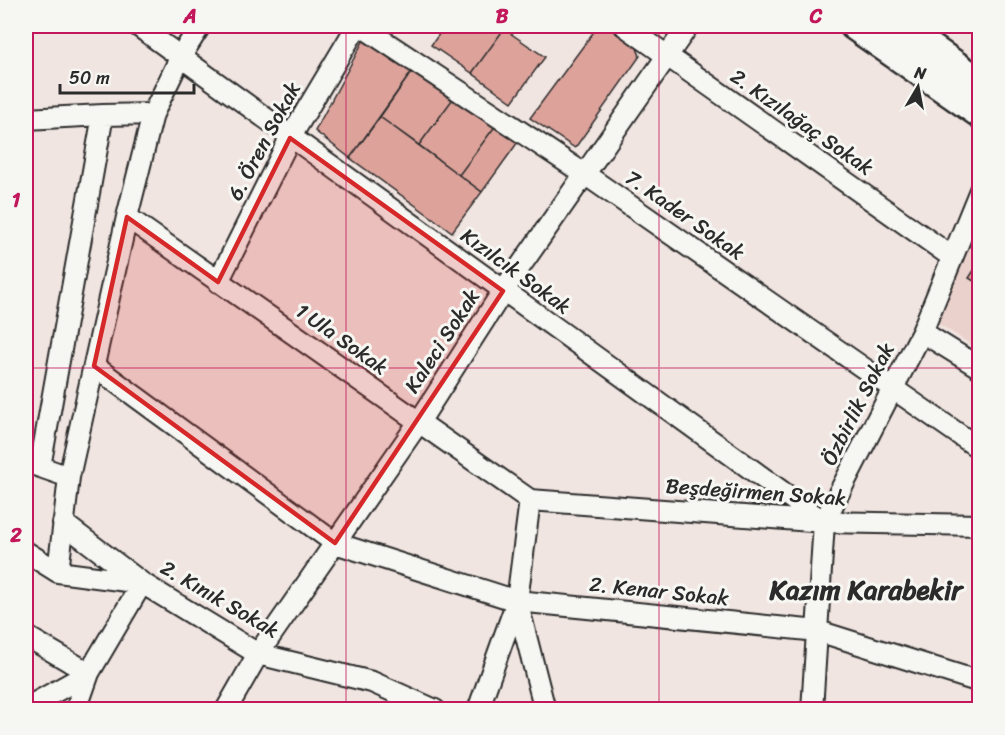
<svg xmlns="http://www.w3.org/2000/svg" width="1005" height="735" font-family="Sriracha,sans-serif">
<rect width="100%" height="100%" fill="#f1e5e1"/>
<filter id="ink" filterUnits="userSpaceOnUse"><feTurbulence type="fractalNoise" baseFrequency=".0167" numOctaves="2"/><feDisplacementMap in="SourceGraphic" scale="12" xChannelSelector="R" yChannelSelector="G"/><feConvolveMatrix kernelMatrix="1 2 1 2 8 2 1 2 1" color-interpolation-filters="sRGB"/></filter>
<g filter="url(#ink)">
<path fill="#ebd1cc" d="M979,205V350L933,320Z"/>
<path fill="#dda39b" stroke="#2b2b2b" stroke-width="1.5" d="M445,26H499L504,29L472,73L431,45Z
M598,26H606L637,48L640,56L575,148L530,118Z
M504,29L545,57L512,102L472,73Z
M367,34L415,67L350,158L315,131Z
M415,67L455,96L419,145L380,117Z
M455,96L496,125L459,175L419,145Z
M380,117L482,192L452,232L350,158Z
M496,125L518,142L482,192L459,175Z
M980,261V285L969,278Z"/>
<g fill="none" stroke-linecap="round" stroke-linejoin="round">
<defs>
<path id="minor" d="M138,26L824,522
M361,26L586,175L980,449
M625,26L952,257
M26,119L103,115
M127,217L530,500
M218,282L290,138L357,26
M922,332L980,368
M94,366L335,543L517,601L818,631L980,682
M26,462L69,477
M40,467L103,115L153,114
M530,500L824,522L980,525
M63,523L142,583L258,654L372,682L435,710
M26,552L58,572L142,583L89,673L76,710
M58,572L69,477L127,217L153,114L181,56L200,26
M517,601L545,710
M26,636L89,673
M26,708L89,673
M226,710L258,654L419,422L503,291L688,26
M478,710L517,601L530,500
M812,710L824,522L922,332L980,190"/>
<path id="secondary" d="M854,26L980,114
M900,26L980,82"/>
</defs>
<use href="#minor" stroke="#2b2b2b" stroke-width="24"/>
<use href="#secondary" stroke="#2b2b2b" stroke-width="32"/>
<use href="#minor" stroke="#f6f6f2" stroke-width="20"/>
<use href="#secondary" stroke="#f6f6f2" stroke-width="27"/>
</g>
</g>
<path fill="#d62828" fill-opacity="0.2" stroke="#d62828" stroke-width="4.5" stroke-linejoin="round" d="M290,138L503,291L335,543L94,366L127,217L218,282Z"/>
<path fill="none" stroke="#c2185b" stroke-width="1.5" stroke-opacity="0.55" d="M346,26V710M659,26V710M26,368H980"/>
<g text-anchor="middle" stroke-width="6" stroke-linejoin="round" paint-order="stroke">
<g font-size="21" fill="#2b2b2b" stroke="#f6f6f2">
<text transform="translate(802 122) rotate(35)" y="7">2. Kızılağaç Sokak</text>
<text transform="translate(264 141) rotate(-62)" y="7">6. Ören Sokak</text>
<text transform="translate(685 215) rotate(35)" y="7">7. Kader Sokak</text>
<text transform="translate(516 271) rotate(36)" y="7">Kızılcık Sokak</text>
<text transform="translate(342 339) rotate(35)" y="7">1 Ula Sokak</text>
<text transform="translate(442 341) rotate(-57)" y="7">Kaleci Sokak</text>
<text transform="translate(858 404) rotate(-63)" y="7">Özbirlik Sokak</text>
<text transform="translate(756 492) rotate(4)" y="7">Beşdeğirmen Sokak</text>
<text transform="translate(659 591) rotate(6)" y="7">2. Kenar Sokak</text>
<text transform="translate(220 599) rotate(30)" y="7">2. Kınık Sokak</text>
</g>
<g font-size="27" font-weight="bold" fill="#2b2b2b" stroke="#f6f6f2">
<text x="866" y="599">Kazım Karabekir</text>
</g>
</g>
<rect width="1005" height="735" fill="none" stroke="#f6f6f2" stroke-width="66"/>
<g transform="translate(918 87) rotate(10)" stroke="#f6f6f2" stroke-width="4.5" paint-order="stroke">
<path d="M0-4.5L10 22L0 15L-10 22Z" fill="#2b2b2b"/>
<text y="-9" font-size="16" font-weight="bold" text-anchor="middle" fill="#2b2b2b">N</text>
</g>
<path d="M60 84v9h134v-9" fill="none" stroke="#2b2b2b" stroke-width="3"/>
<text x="69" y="84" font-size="18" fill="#2b2b2b" stroke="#f6f6f2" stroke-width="4.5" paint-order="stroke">50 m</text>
<rect x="33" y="33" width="939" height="669" fill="none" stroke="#c2185b" stroke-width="2"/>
<g font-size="20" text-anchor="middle" font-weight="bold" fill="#c2185b">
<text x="190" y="23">A</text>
<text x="502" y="23">B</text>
<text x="816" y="23">C</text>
<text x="16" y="207">1</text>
<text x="16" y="542">2</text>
</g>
</svg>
